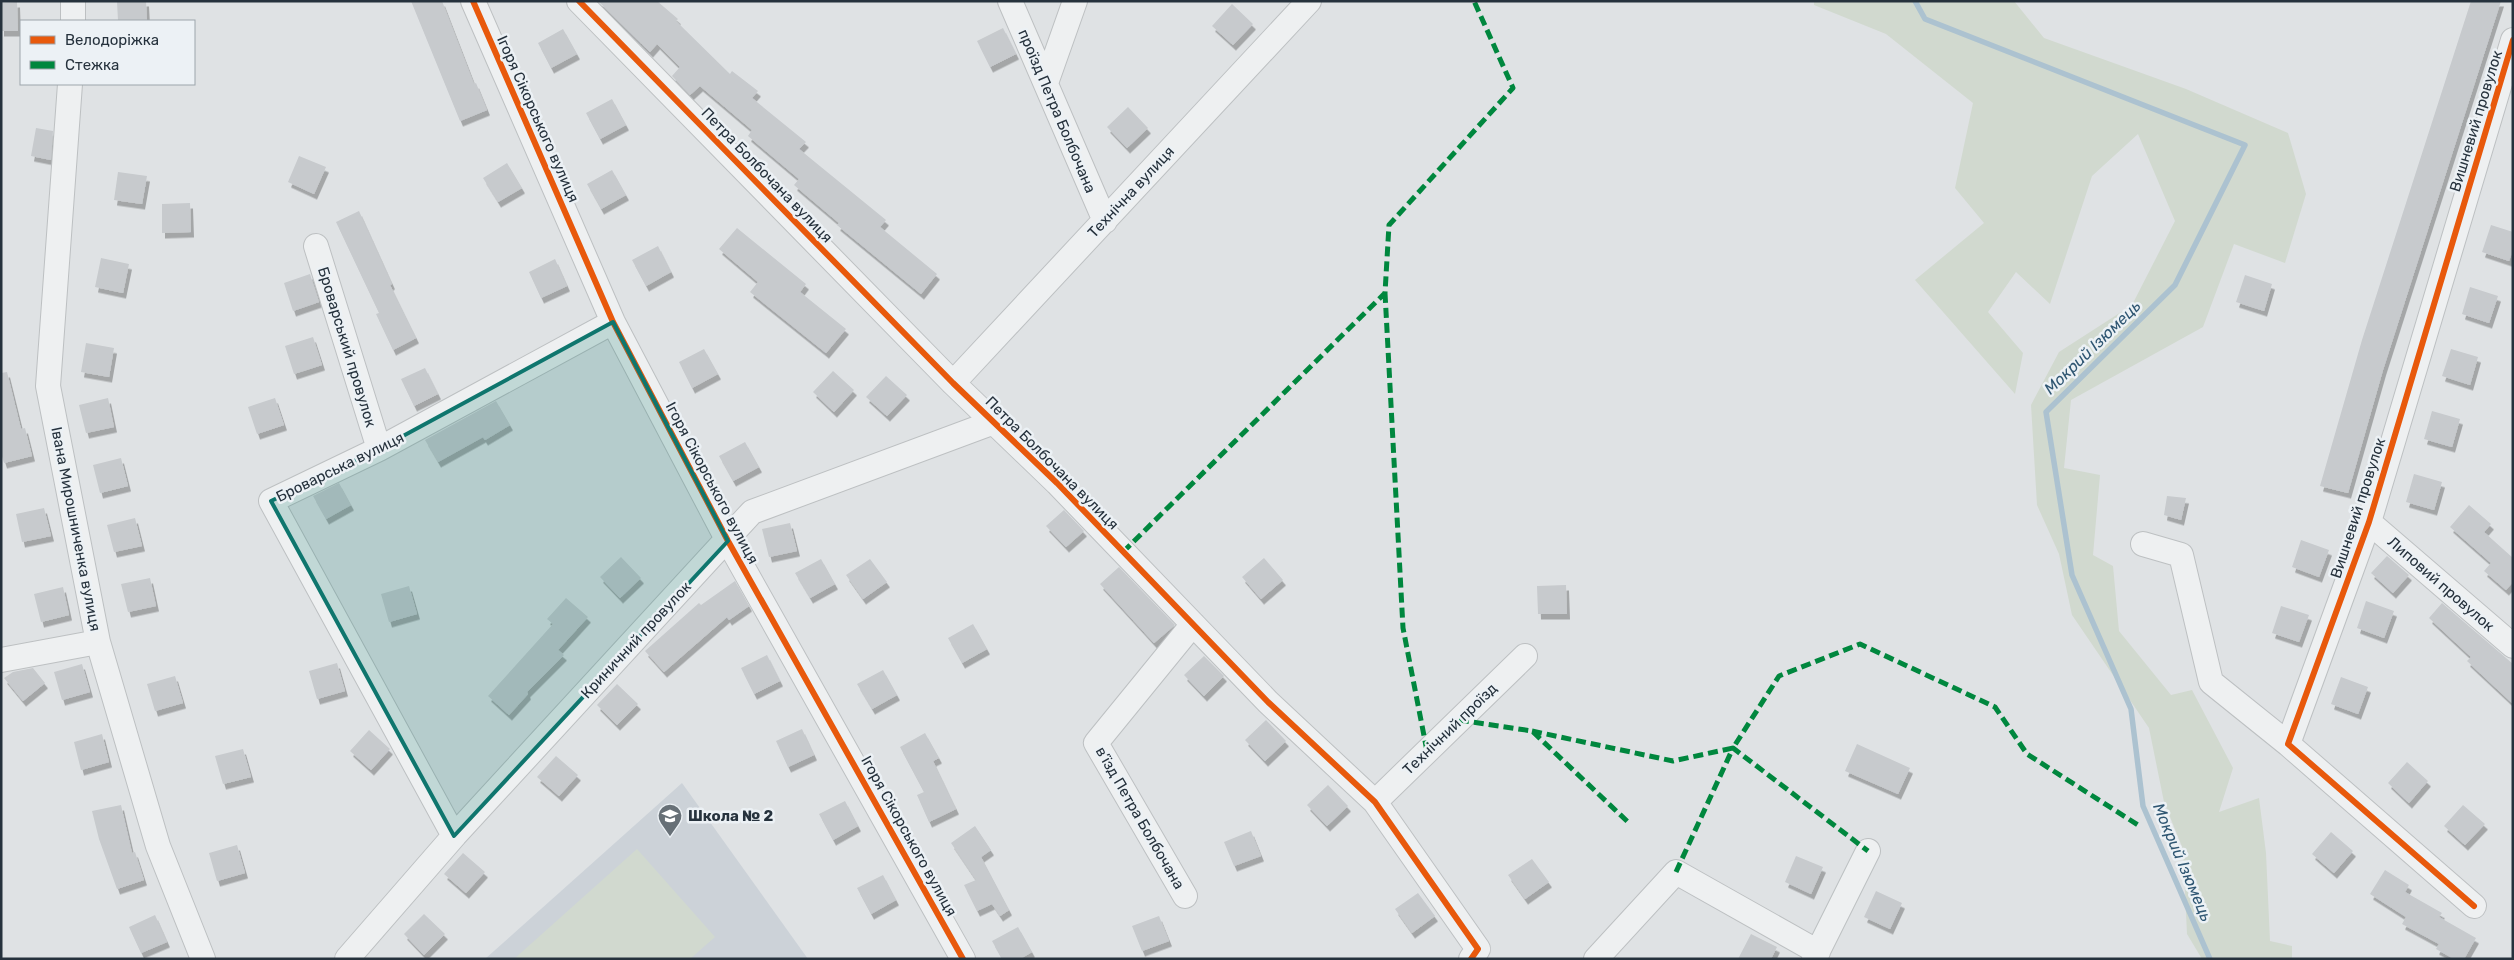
<svg xmlns="http://www.w3.org/2000/svg" width="2514" height="960" font-family="Rubik,sans-serif">
<defs>
<filter id="shadow"><feDropShadow dx="3" dy="5.5" stdDeviation="0" flood-color="#0004"/></filter>
</defs>
<rect width="100%" height="100%" fill="#dfe2e4"/>
<path fill="#ccd2d8" d="M682,783L808,959H485Z"/>
<path fill="#d1d9cf" d="M1814,1H2014L2044,38L2186,89L2288,133L2306,194L2285,263L2234,244L2203,327L2071,400L2064,468L2100,475L2093,555L2113,566L2119,631L2171,695L2192,690L2233,768L2219,812L2259,798L2266,853L2270,941L2292,946V959H2202L2187,934L2183,849L2164,802L2149,728L2072,615L2059,554L2037,505L2031,405L2059,352L2132,305L2175,221L2138,134L2092,176L2050,304L2016,272L1988,312L2023,353L2015,394L1915,280L1984,223L1955,188L1973,103L1886,34L1814,5Z
M637,849L715,937L690,959H514Z"/>
<g fill="none" stroke-linecap="round" stroke-linejoin="round">
<path stroke="#acc2d0" stroke-width="5.5" d="M1915,1L1925,19L2245,145L2175,285L2046,412L2072,575L2131,709L2143,806L2210,959"/>
</g>
<path fill="#c7cacd" filter="url(#shadow)" d="M117,1H146L147,20L118,21Z
M411,1H442L474,84L476,83L487,110L460,121Z
M598,1H657L678,19L676,21L730,74L732,71L758,91L752,98L806,142L799,149L886,220L880,227L937,274L921,294L837,225L839,223L794,185L799,179L748,136L752,130L700,86L690,95L672,76L680,67L657,44L650,52Z
M2471,1H2501L2383,370L2348,493L2320,486L2362,340Z
M17,2L18,31H1V3Z
M1232,4L1253,24L1233,45L1212,26Z
M1003,28L1016,54L990,67L977,41Z
M563,29L577,54L551,68L538,43Z
M612,99L626,125L600,139L586,113Z
M1128,107L1148,128L1127,148L1107,127Z
M36,128L53,131L51,160L31,156Z
M299,156L326,167L314,194L288,182Z
M507,163L522,188L498,202L483,178Z
M612,170L626,195L601,209L587,184Z
M118,172L147,176L142,204L114,200Z
M190,203L191,232L162,233V204Z
M359,211L392,284L390,285L416,338L393,350L376,314L379,313L336,222Z
M2491,225L2513,232V250L2509,261L2482,252Z
M737,228L806,284L800,292L846,329L826,353L750,292L758,282L719,249Z
M658,246L671,272L646,286L632,260Z
M101,258L129,264L123,293L95,287Z
M555,259L567,286L541,298L529,272Z
M310,274L319,302L293,311L284,283Z
M2245,275L2272,284L2264,311L2236,302Z
M2470,287L2498,296L2489,323L2462,314Z
M313,337L322,365L294,374L285,346Z
M86,343L114,348L109,377L81,372Z
M704,349L718,374L692,388L679,362Z
M2451,349L2478,357L2470,385L2442,376Z
M425,368L438,394L414,406L401,379Z
M833,371L854,390L834,412L813,392Z
M7,372L21,429L25,428L32,456L4,463L1,453V373Z
M886,376L907,395L887,416L866,397Z
M108,398L114,427L86,433L79,405Z
M275,398L284,425L257,434L248,407Z
M496,401L510,425L485,440L483,437L438,462L425,440Z
M2432,411L2460,419L2452,447L2424,439Z
M745,442L759,467L733,481L719,456Z
M121,458L128,486L100,493L93,465Z
M2414,474L2442,482L2434,510L2406,502Z
M339,483L351,505L326,519L313,496Z
M2167,496L2186,498L2181,520L2164,515Z
M2469,505L2491,524L2484,532L2513,558V582L2506,590L2484,571L2491,563L2450,527Z
M44,508L51,536L22,542L16,514Z
M1064,510L1084,531L1066,547L1046,526Z
M135,518L142,546L114,552L107,525Z
M790,523L797,551L769,557L762,529Z
M2301,540L2329,550L2319,577L2292,567Z
M2387,556L2409,575L2393,593L2371,573Z
M621,557L641,578L620,598L600,577Z
M1264,558L1283,580L1261,599L1242,577Z
M821,559L835,584L810,598L795,573Z
M870,559L887,582L863,599L846,575Z
M1119,567L1175,625L1154,643L1100,584Z
M150,578L156,606L128,612L121,584Z
M735,581L749,606L729,620L727,617L664,672L645,651L699,603L701,605Z
M1566,585L1567,614H1538L1537,586Z
M409,586L417,614L389,622L381,594Z
M63,587L69,615L41,622L34,594Z
M566,598L588,617L558,650L564,655L527,692L528,694L509,715L488,696L553,624L547,619Z
M2366,601L2394,611L2384,638L2357,628Z
M2442,603L2513,664V704L2467,661L2471,657L2429,618Z
M2281,606L2309,615L2299,642L2272,633Z
M973,624L987,649L962,663L948,638Z
M767,655L780,681L754,694L741,668Z
M1204,656L1224,676L1204,696L1184,675Z
M337,663L345,691L317,699L309,671Z
M82,664L90,692L62,700L54,672Z
M33,668L45,683L23,701L4,678L13,672Z
M883,670L897,695L872,709L857,684Z
M175,676L183,703L155,711L147,684Z
M2341,677L2368,687L2358,714L2331,704Z
M617,684L638,704L617,725L597,705Z
M1266,720L1286,741L1265,761L1245,740Z
M802,729L814,755L788,767L776,741Z
M369,730L390,749L371,770L350,751Z
M925,733L939,758L933,761L956,809L929,822L917,795L924,792L900,747Z
M102,734L109,762L81,770L74,742Z
M1857,744L1910,768L1898,794L1845,771Z
M243,749L251,777L223,784L215,756Z
M556,756L578,775L559,796L537,777Z
M2407,762L2428,781L2409,803L2388,783Z
M1328,785L1348,806L1327,826L1307,805Z
M845,801L858,826L833,840L819,814Z
M121,805L132,853L135,852L144,880L117,889L99,839L92,811Z
M2463,805L2485,824L2465,845L2444,826Z
M975,826L991,850L981,857L1009,910L1000,916L992,904L977,911L964,885L976,880L951,843Z
M1251,831L1261,856L1234,866L1224,842Z
M2331,832L2353,851L2334,873L2312,854Z
M237,845L245,873L217,881L209,853Z
M463,853L485,872L466,893L444,874Z
M1796,856L1823,867L1811,894L1785,882Z
M1532,859L1549,882L1525,899L1508,875Z
M2385,870L2409,885L2405,892L2442,913L2439,917L2476,938L2464,959H2454L2436,949L2439,944L2402,924L2406,917L2370,894Z
M883,875L896,900L871,914L857,888Z
M1876,891L1902,903L1890,929L1864,917Z
M1418,893L1435,916L1412,933L1395,909Z
M424,914L445,934L424,955L404,934Z
M155,915L167,942L141,953L129,927Z
M1159,916L1169,941L1142,951L1132,926Z
M1018,927L1032,952L1020,959H1002L992,941Z
M1751,934L1777,947L1771,959H1738Z"/>
<g fill="none" stroke-linecap="round" stroke-linejoin="round">
<defs>
<path id="minor" d="M473,1L613,322L728,541L963,959
M579,1L953,383L1057,483L1268,702L1375,802L1478,949L1471,959
M1010,1L1105,221
M73,21V1
M1046,83L1075,1
M70,84L48,386L98,642L158,846L203,959
M316,246L379,449
M953,383L1309,1
M2369,522L2513,646
M2143,544L2181,555L2211,682L2288,744
M1,660L98,642
M1375,802L1525,656
M454,836L271,501L379,449L613,322
M1185,896L1096,743L1193,624
M2474,906L2288,744L2369,522L2513,40
M347,959L454,836L752,512L994,422
M1596,959L1676,872L1818,952
M1814,959L1868,851"/>
</defs>
<use href="#minor" stroke="#bdc0c2" stroke-width="26"/>
<use href="#minor" stroke="#eef0f1" stroke-width="24"/>
<path stroke="#00873e" stroke-width="5" stroke-dasharray="10 5" stroke-linecap="butt" d="M1385,293L1403,628L1427,751
M1123,552L1385,293L1389,225L1513,88L1474,1
M1459,720L1532,731L1629,823
M1532,731L1673,761L1733,748L1779,676L1860,644L1995,707L2027,754L2138,825
M1676,872L1733,748L1868,851"/>
<defs>
<path id="cycleway" d="M473,1L613,322L728,541L963,959
M579,1L953,383L1057,483L1268,702L1375,802L1478,949L1471,959
M2474,906L2288,744L2369,522L2513,40"/>
</defs>
<use href="#cycleway" stroke="#ecf1f5" stroke-width="9"/>
<use href="#cycleway" stroke="#e8590c" stroke-width="6"/>
</g>
<path fill="#0f766e" fill-opacity="0.2" stroke="#0f766e" stroke-width="4" stroke-linejoin="round" d="M613,322L728,541L454,836L271,501L379,449Z"/>
<defs>
<symbol id="school-pin" viewBox="-11 -11 22 30"><path d="M0 17L-7.5 6A9.5 9.5 0 1 1 7.5 6Z" fill="#677077" stroke="#ecf1f5"/><path d="M0-5L7-2L0 1L-7-2ZM-4 1L0 2.5L4 1V4Q0 6-4 4Z" fill="#fff"/></symbol>
</defs>
<g fill-rule="evenodd">
<use href="#school-pin" x="656" y="802" width="28" height="38"/>
</g>
<g text-anchor="middle" stroke-width="5" stroke-linejoin="round" paint-order="stroke">
<g font-size="15" fill="#26323d" stroke="#ecf1f5">
<text transform="translate(1057 111) rotate(67)" y="5">проїзд Петра Болбочана</text>
<text transform="translate(538 119) rotate(66)" y="5">Ігоря Сікорського вулиця</text>
<text transform="translate(2476 121) rotate(-73)" y="5">Вишневий провулок</text>
<text transform="translate(767 175) rotate(46)" y="5">Петра Болбочана вулиця</text>
<text transform="translate(1131 192) rotate(-47)" y="5">Технічна вулиця</text>
<text transform="translate(347 347) rotate(73)" y="5">Броварський провулок</text>
<text transform="translate(1052 463) rotate(45)" y="5">Петра Болбочана вулиця</text>
<text transform="translate(340 467) rotate(-26)" y="5">Броварська вулиця</text>
<text transform="translate(712 483) rotate(62)" y="5">Ігоря Сікорського вулиця</text>
<text transform="translate(2358 508) rotate(-72)" y="5">Вишневий провулок</text>
<text transform="translate(76 529) rotate(79)" y="5">Івана Мирошниченка вулиця</text>
<text transform="translate(2441 584) rotate(41)" y="5">Липовий провулок</text>
<text transform="translate(636 640) rotate(-47)" y="5">Криничний провулок</text>
<text transform="translate(1450 729) rotate(-44)" y="5">Технічний проїзд</text>
<text transform="translate(1140 818) rotate(60)" y="5">в’їзд Петра Болбочана</text>
<text transform="translate(909 836) rotate(61)" y="5">Ігоря Сікорського вулиця</text>
</g>
<g font-size="15" font-weight="bold" fill="#26323d" stroke="#ecf1f5" text-anchor="start">
<text x="688" y="821">Школа № 2</text>
</g>
<g font-size="16" font-style="italic" fill="#2f5672" stroke="#ecf1f5">
<text transform="translate(2092 347) rotate(-44)" y="6">Мокрий Ізюмець</text>
<text transform="translate(2183 862) rotate(67)" y="6">Мокрий Ізюмець</text>
</g>
</g>
<rect width="2514" height="960" fill="none" stroke="#26323d" stroke-width="5"/>
<rect x="20" y="20" width="175" height="65" fill="#ecf1f5" stroke="#9da5ab"/>
<rect x="30" y="36" width="25" height="8" fill="#e8590c" stroke="#9da5ab"/>
<text x="65" y="45" font-size="15" fill="#26323d">Велодоріжка</text>
<rect x="30" y="61" width="25" height="8" fill="#00873e" stroke="#9da5ab"/>
<text x="65" y="70" font-size="15" fill="#26323d">Стежка</text>
</svg>
